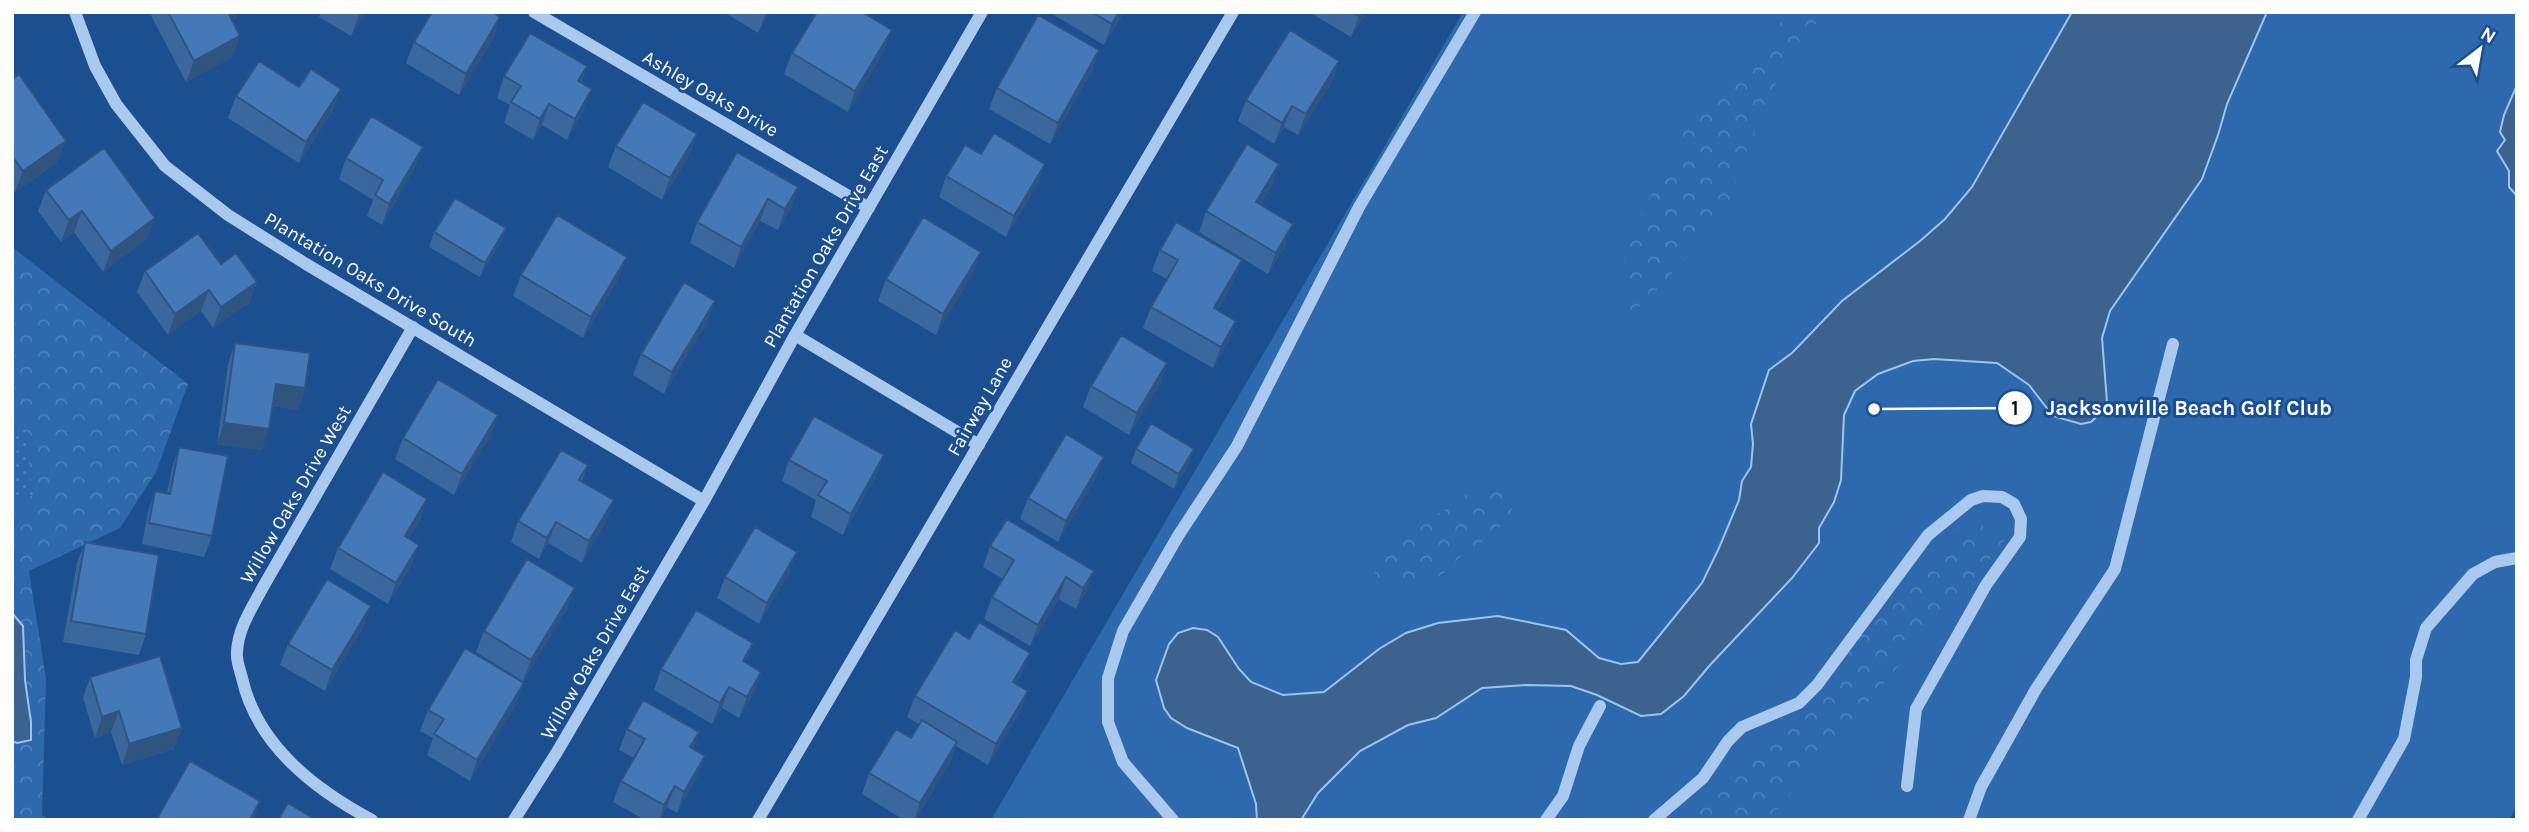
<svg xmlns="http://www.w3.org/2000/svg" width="2529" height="832" font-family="Karla,sans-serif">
<defs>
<pattern id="forest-crowns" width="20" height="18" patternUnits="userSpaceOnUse" patternTransform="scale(1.75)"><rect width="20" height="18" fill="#2e69ad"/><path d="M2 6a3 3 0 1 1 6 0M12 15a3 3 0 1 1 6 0" fill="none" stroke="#4d80b9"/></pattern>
<pattern id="park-dots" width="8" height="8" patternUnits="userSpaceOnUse" patternTransform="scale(1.75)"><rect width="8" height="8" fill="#2e69ad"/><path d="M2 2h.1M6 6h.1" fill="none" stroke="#4d80b9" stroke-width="1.8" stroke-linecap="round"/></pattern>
</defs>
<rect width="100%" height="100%" fill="#1b4f8f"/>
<path fill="#2e69ad" d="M1463,12H2517V806L2509,820H991Z"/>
<path fill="url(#forest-crowns)" d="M1787,12H1824L1777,81L1742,162L1728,208L1664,283L1623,323L1628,290L1623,250L1649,199L1676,154L1692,108L1763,49Z
M12,247L188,384L156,472L120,528L29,571L46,679L42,815L50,820H12V741L17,743L30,740L31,722L25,680L23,626L12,613Z
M1496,481L1510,490L1515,505L1502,525L1487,539L1468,549L1444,573L1418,588L1375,586V554L1389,539L1454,505L1475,487Z
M1969,516L2005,541L1768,820H1686Z"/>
<path fill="url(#park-dots)" d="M12,425L25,431L33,495L12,504Z"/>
<path fill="#3c6290" stroke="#9cc4f0" stroke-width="2" d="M2072,12H2267L2227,104L2218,135L2202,179L2110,311L2102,338L2107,402L2102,412L2091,422L2081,424L2053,416L2029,385L1997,363L1934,359L1913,361L1878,374L1855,391L1844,415L1841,480L1834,502L1819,528V543L1792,578L1710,665L1684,696L1661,714L1641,716L1597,695L1571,686L1527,685L1482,688L1436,718L1408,725L1360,751L1318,793L1301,820H1257L1256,804L1238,748L1187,728L1171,718L1164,708L1156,680L1169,644L1178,633L1193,628L1207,630L1218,637L1239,669L1251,682L1283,695L1324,692L1379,649L1406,633L1438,623L1498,616L1566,630L1599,658L1621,664L1638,662L1702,583L1719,548L1739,500L1742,481L1751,467L1753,444L1751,424L1769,370L1792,353L1842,301L1920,241L1945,219L1972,187Z
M2517,85V196L2509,187V171L2497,151L2505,140L2500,132L2504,115Z
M12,613L23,626L25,680L31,722V740L17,743L12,741Z"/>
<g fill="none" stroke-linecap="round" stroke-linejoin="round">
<path stroke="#a9c9ee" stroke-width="12" d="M75,12L95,66L116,104L165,166L228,215L306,264L704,501
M534,12L869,208
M795,335L979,445
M372,820C314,789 257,745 242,678C240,670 236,660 237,652C238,628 252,608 263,587L413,327
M514,820L557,752L704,501L795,335L982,12
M758,820L1233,12
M1173,820L1123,762L1108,722V678L1123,631L1178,536L1237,446L1359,207L1475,12
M1546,820L1563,796L1579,746L1600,706
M1654,820L1703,778L1728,741L1742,727L1799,703L1817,685L1928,535L1971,500L1983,496L2002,497L2014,504L2021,519L2020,537L1986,585L1916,709L1907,786
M1969,820L1981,787L2036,689L2115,569L2173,344
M2358,820L2404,739L2416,677V660L2426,628L2473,574L2495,562L2517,558"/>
</g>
<path fill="#3a679d" d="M149,12H238L236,19L232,21L233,57L186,82Z
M321,12H366L351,36L319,17Z
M724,12H770L758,33Z
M1049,12H1124L1104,45Z
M1309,12H1366L1351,37Z
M500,17L493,39L459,95L406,63L414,42Z
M884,51L848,112L784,74L792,53Z
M1339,61L1332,82L1298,135L1284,127L1274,144L1238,121L1246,100Z
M587,66L581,83L584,110L567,140L542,125L533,140L504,123L510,105L497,98L504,76Z
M1092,71L1050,144L989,109L997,88Z
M12,79L58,162L15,192L12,188Z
M299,87L333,110L299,163L228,118L236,96Z
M697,134L689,156L662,200L608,167L616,146Z
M423,147L415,168L382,225L367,216L373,200L339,179L346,158Z
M981,154L1045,164L1037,185L1006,237L939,197L946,176Z
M1272,185L1260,205L1285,246L1268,274L1199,232L1206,211Z
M798,187L791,208L778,230L760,221L734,268L690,243L697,222Z
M46,190L155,218L147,239L103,272L74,232L61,242L38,211Z
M434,232L500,243L480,277L429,247Z
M1160,250L1234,281L1218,310L1236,321L1228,342L1213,368L1143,328L1151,307L1167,279L1152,271Z
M981,252L973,273L936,335L878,301L886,279Z
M221,264L257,282L249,303L213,328L201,311L168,335L137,292L145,271Z
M521,275L619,278L583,338L513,296Z
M707,322L664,394L633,375L641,354Z
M235,343L305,388L298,410L273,406L262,450L217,444L228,364Z
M1167,363L1160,384L1129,435L1083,407L1091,386Z
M498,415L490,436L454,495L395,459L403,438Z
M179,447L212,536L204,557L142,544L148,512L155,491L167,493L172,468Z
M1136,449L1189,464L1174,489L1131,463Z
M1104,457L1096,478L1058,542L1020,519L1028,498Z
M789,460L876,476L843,535L811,517L816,500L782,481Z
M588,465L582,481L614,500L606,521L582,563L548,543L539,559L511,542L518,521Z
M420,520L409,538L419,545L411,566L388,604L330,569L338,548Z
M85,542L146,634L139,655L63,642L77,563Z
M990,546L1094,571L1086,592L1076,609L1059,599L1030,646L984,619L992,597L1003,579L983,567Z
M789,573L759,624L717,598L725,577Z
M575,588L567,609L523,681L476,652L484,631Z
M371,606L363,627L325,691L280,665L288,644Z
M746,663L754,693L739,718L722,708L712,724L654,690L661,669Z
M1022,674L1016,684L1020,712L988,765L956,746L950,763L915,820H904L862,794L869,773L911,738L920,725L907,717L915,696Z
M90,677L174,749L122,765L111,732L95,738L83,698Z
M516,704L470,781L427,755L433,738L420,731L428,710Z
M627,729L699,732L693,749L697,777L677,813L667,807L660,820H645L613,802L621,781L634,758L619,750Z"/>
<path fill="#305480" d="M224,12H238L236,19L218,29Z
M361,12H366L351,36L359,15Z
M766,12H770L758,33Z
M1119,12H1124L1104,45L1112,24Z
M1361,12H1366L1351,37L1359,16Z
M500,17L493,39L459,95L466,74Z
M892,30L884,51L848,112L855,91Z
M240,36L233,57L186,82L194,61Z
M1099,50L1092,71L1050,144L1058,123Z
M1339,61L1332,82L1298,135L1306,114Z
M587,66L579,87L578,81Z
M341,89L333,110L299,163L306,142Z
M592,89L584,110L567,140L575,119Z
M549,104L542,125L533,140L540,119Z
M1292,106L1284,127L1274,144L1282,123Z
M697,134L689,156L662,200L670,178Z
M66,141L58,162L15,192L23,171Z
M423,147L415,168L382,225L389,204Z
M1045,164L1037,185L1006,237L1014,216Z
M1279,164L1272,185L1249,224L1256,202Z
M798,187L791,208L778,230L785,209Z
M768,199L760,221L734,268L741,247Z
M82,211L74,232L61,242L69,220Z
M155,218L147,239L103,272L111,251Z
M1293,224L1285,246L1268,274L1276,253Z
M506,228L500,243L480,277L485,263Z
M981,252L973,273L936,335L943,314Z
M627,257L619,278L583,338L591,317Z
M1242,260L1234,281L1207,329L1214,308Z
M257,282L249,303L213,328L221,307Z
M209,290L201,311L168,335L175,314Z
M715,301L707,322L664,394L672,372Z
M1236,321L1228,342L1213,368L1221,347Z
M1167,363L1160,384L1129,435L1137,413Z
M276,384L305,388L298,410L268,405Z
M498,415L490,436L454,495L462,474Z
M224,423L269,429L262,450L217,444Z
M1194,449L1189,464L1174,489L1179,474Z
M884,455L876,476L843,535L851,514Z
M1104,457L1096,478L1058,542L1066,521Z
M427,499L420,520L397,557L405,536Z
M614,500L606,521L582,563L589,541Z
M556,522L548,543L539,559L547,538Z
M419,545L411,566L388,604L396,583Z
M797,552L789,573L759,624L767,603Z
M1094,571L1086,592L1076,609L1083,588Z
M1066,577L1059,599L1030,646L1038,625Z
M575,588L567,609L523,681L531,660Z
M371,606L363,627L325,691L332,670Z
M753,643L745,664L743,661Z
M1030,653L1022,674L1005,703L1013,682Z
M761,672L754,693L739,718L747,697Z
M524,683L516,704L470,781L477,760Z
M729,687L722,708L712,724L720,703Z
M1028,691L1020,712L988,765L996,744Z
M119,711L111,732L95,738L102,717Z
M182,728L174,749L122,765L129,744Z
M699,732L692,753L690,747Z
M957,742L950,763L915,820H914L920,803Z
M705,756L697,777L677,813L684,792Z
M675,786L667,807L660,820H659L664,805Z
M260,801L254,820H250Z"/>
<path fill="#4478b7" stroke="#305480" stroke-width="2" d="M168,12H228L240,36L194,61Z
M432,12H492L500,17L466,74L414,42Z
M817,12H862L892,30L855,91L792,53Z
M1092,12H1119L1112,24Z
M1352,12H1361L1359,16Z
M1038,15L1099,50L1058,123L997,88Z
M1290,30L1339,61L1306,114L1292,106L1282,123L1246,100Z
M530,33L587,66L578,81L592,89L575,119L549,104L540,119L511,102L521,86L504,76Z
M259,61L299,87L311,69L341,89L306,142L236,96Z
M19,74L66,141L23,171L12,156V79Z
M643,102L697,134L670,178L616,146Z
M371,116L423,147L389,204L375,195L383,180L346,158Z
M994,133L1045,164L1014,216L946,176L965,145L981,154Z
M1247,144L1279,164L1256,202L1293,224L1276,253L1206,211Z
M104,148L155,218L111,251L82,211L69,220L46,190Z
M737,152L798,187L785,209L768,199L741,247L697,222Z
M455,198L506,228L485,263L434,232Z
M557,215L627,257L591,317L521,275Z
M923,217L981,252L943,314L886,279Z
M1176,222L1242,260L1214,308L1236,321L1221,347L1151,307L1178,260L1160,250Z
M198,233L221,264L236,253L257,282L221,307L209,290L175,314L145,271Z
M684,282L715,301L672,372L641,354Z
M1121,335L1167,363L1137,413L1091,386Z
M235,343L310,353L305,388L276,384L269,429L224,423Z
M438,379L498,415L462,474L403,438Z
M814,416L884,455L851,514L818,495L827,481L789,460Z
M1151,423L1194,449L1179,474L1136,449Z
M1066,434L1104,457L1066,521L1028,498Z
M179,447L228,456L212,536L149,523L155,491L170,494Z
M561,450L588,465L579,480L614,500L589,541L556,522L547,538L518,521Z
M383,472L427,499L405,536L419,545L396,583L338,548Z
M1007,519L1094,571L1083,588L1066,577L1038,625L992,597L1014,560L990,546Z
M755,527L797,552L767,603L725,577Z
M85,542L159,555L146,634L71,621Z
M527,559L575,588L531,660L484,631Z
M327,579L371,606L332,670L288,644Z
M696,610L753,643L743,661L761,672L747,697L729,687L720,703L661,669Z
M979,622L1030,653L1013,682L1028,691L996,744L915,696L955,630L969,639Z
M465,648L524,683L477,760L434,734L444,719L428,710Z
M160,656L182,728L129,744L119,711L102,717L90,677Z
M643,700L699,732L690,747L705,756L684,792L675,786L664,805L621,781L645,739L627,729Z
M922,720L957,742L920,803L869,773L896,729L911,738Z
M190,761L260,801L250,820H156Z
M288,803L316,820H278Z"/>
<g text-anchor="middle" stroke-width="6" stroke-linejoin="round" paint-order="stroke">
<g font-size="19" fill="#fff" stroke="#1b4f8f">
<text transform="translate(711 93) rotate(30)" y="7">Ashley Oaks Drive</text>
<text transform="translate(825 246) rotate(-60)" y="7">Plantation Oaks Drive East</text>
<text transform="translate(371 279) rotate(31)" y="7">Plantation Oaks Drive South</text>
<text transform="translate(979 406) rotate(-60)" y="7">Fairway Lane</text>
<text transform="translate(295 494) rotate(-60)" y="7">Willow Oaks Drive West</text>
<text transform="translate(594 652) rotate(-60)" y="7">Willow Oaks Drive East</text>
</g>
</g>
<path fill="none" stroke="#fff" stroke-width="2.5" d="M1874 409L2015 408"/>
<g fill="#fff" stroke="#1b4f8f" stroke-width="2.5">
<circle cx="1874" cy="409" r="7"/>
<circle cx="2015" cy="408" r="18"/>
</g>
<g font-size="21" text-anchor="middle" font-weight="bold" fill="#111">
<text x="2015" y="415">1</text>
</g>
<g font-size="21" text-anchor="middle" font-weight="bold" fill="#fff" stroke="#1b4f8f" stroke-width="6" stroke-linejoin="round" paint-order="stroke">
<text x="2189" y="415">Jacksonville Beach Golf Club</text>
</g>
<rect width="2529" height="832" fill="none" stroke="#ffffff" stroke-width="28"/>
<g transform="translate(2480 49) rotate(31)" stroke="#1b4f8f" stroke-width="5" paint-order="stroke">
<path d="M0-5L12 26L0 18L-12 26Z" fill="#ffffff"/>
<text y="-10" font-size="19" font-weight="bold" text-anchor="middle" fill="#ffffff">N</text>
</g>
</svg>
